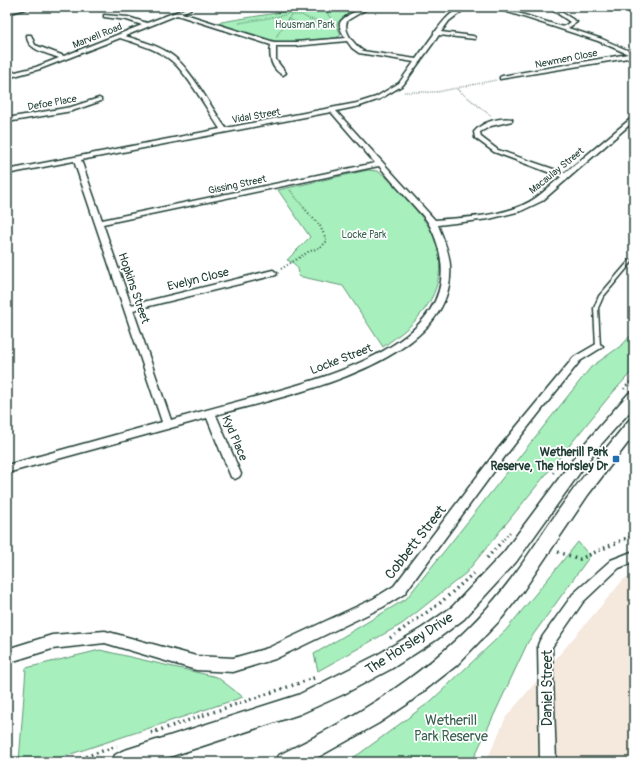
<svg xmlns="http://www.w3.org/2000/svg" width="641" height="769" font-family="Pangolin,sans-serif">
<rect width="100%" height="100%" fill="#fff"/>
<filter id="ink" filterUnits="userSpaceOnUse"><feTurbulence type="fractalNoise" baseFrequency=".025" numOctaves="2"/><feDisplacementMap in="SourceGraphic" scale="8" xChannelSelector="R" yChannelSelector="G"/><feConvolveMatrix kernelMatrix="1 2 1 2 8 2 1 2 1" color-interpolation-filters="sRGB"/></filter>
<g filter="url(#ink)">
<path fill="#f5e8dd" d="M634,576V762H486L506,717L624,579Z"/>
<path fill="#a7efbc" stroke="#639678" d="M303,7H362L344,17L339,21L337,25L341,35L336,38L284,42L272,41L215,23L295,10Z
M368,170L377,171L384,175C398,190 414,206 426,223C447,252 443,289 420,315C410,328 396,337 383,347L343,286L298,276C301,269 294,262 287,260L310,237L278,190Z
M634,332V369L608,398L466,573L402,624L318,671L314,654L406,599L591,367L622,345Z
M578,542L590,556L528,642L472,762H345L359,754L431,701L506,630Z
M100,650L217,677L243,697L47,762H19L26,668Z"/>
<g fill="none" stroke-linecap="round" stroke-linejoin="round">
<defs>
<path id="lane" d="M630,260H631L633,261L603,297L598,308L600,346L598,348L596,347L594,308L599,296Z"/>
<path id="street" d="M24,7H33L7,14V10Z
M189,7H195L182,13L274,42H295L346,38C343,34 339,28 340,23C343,16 363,7 370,7L348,20C341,30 355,45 363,51L416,59L434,34V32L436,31C445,19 454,7 470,7L462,11L449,21L441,32L473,36L475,37V39L439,35L403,85L380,99L360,106L336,111L435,220C468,217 509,217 537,197C545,191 553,183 561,177L494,152L475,138L474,132C482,122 499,117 512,119V121L491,126L480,132L481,137L498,150L565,173L634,116V121L542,201L521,211L489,219L438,225C443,238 449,251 450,265C458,364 286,395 216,415L241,474L239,477L235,479L231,477L207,418L7,473V465L162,422L74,161L7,174V170L220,129C208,111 185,69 168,58C153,48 136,43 120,38L40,69L7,78V74L36,67L59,58C47,53 26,50 27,35H31L35,45L64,56L142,25L127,20L104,17V15L128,17L147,23ZM177,15L271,45C269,57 271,69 283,75L286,73L276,60V46H295L347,41L352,48L359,53L414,62L399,83L376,97L357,103L226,128C212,109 191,69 173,56C159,45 141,41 125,36ZM331,112L375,163L102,220L81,160ZM379,166C391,180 403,194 415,207C420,213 427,219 430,226C484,336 338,374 262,395C232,403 202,411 171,420L133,310L276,275L277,273L273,270L131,305L103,224Z
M492,7H499L563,27L570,22L548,7H553L577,22L568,28L602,39L634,53V57L500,79V77L502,76L628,54L598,41Z
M99,98L101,99V101L72,111L7,122V118L71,107Z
M598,343L603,346L601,348L580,361L506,455L404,594L383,607L275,659L233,672L196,670L105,643L52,649L7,663V649L52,635L105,631L196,656L233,658L268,648L373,599L394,586L498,449L574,357Z
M634,551V562L619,568L583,602L552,647L556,762H540L538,645L540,640L573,594L611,560Z"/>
<path id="secondary" d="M634,392V407L596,450L516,562L464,619L436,640L391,669L344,694L300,714L154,762H111L115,755L122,751L298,695L377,655L422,628L452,607L504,552L586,442L629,393Z
M634,418V435L588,495L523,591L502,618L457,665L406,705L379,723L322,755L309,762H275L279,755C357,717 431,672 489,606C515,577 536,543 558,511C580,479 605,450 629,420Z"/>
</defs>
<use href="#lane" stroke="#1f3d34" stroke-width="3"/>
<use href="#street" stroke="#1f3d34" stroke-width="3"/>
<use href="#secondary" stroke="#1f3d34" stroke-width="3"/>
<path stroke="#1f3d34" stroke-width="1.5" stroke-dasharray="0.5 1.5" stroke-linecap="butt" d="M322,7L334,22
M287,19C301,25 310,24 325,22
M239,23L285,15L292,11L293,7
M276,37L291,15H302L309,19L334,22
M457,89L491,116
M404,92H437L496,80
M290,190L305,209"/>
<path stroke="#1f3d34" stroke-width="2" stroke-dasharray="1 2.5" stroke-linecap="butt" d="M281,269L308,252L321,247L327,241L320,226L304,208"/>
<path stroke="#1f3d34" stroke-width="2.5" stroke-dasharray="1 3" stroke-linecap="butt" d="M624,389L634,377
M553,473L562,461
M504,539L510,532
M625,539L634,535"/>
<path stroke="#1f3d34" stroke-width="3.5" stroke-dasharray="1.5 4" stroke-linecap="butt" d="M558,552L580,559L627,538
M487,558L505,538
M390,638L439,604L476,571
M151,733L317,677
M70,762L117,746"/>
<use href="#lane" fill="#fff" fill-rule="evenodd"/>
<use href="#street" fill="#fff" fill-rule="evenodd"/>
<use href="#secondary" fill="#fff" fill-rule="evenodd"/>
</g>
</g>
<rect fill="#1f6fb2" stroke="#fff" stroke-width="1.5" x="612" y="455" width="8" height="8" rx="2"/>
<g text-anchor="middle" stroke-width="3.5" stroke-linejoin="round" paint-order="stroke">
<g font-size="10" fill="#3a614f" stroke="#fff">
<text x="305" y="28">Housman Park</text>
<text x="364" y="238">Locke Park</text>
</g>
<g font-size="10" fill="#1f3d34" stroke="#fff">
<text transform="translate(97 35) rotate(-22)" y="4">Marvell Road</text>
<text transform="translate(566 58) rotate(-11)" y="4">Newmen Close</text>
<text transform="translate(52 102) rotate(-10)" y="4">Defoe Place</text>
<text transform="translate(256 115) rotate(-10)" y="4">Vidal Street</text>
<text transform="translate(556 170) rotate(-39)" y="4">Macaulay Street</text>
<text transform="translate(237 184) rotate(-12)" y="4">Gissing Street</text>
</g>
<g font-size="12" fill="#1f3d34" stroke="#fff">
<text transform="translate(198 279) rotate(-14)" y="4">Evelyn Close</text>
<text transform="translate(134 288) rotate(71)" y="4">Hopkins Street</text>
<text transform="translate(341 359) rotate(-21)" y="4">Locke Street</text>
<text transform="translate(235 438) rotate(67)" y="4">Kyd Place</text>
</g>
<g font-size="12" font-weight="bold" fill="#1f3d34" stroke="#fff" text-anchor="end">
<text x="608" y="456">Wetherill Park<tspan x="608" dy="14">Reserve, The Horsley Dr</tspan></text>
</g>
<g font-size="14" fill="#1f3d34" stroke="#fff">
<text transform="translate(415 542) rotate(-52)" y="5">Cobbett Street</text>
<text transform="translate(409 643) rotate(-33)" y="5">The Horsley Drive</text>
<text transform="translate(547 688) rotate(-90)" y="5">Daniel Street</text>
</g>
<g font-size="14" fill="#3a614f" stroke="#fff">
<text x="451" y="725">Wetherill<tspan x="451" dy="16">Park Reserve</tspan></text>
</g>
</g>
<rect width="641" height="769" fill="none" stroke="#fff" stroke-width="24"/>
<rect x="12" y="12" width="617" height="745" fill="none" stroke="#1f3d34" stroke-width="1.5" filter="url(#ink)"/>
</svg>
